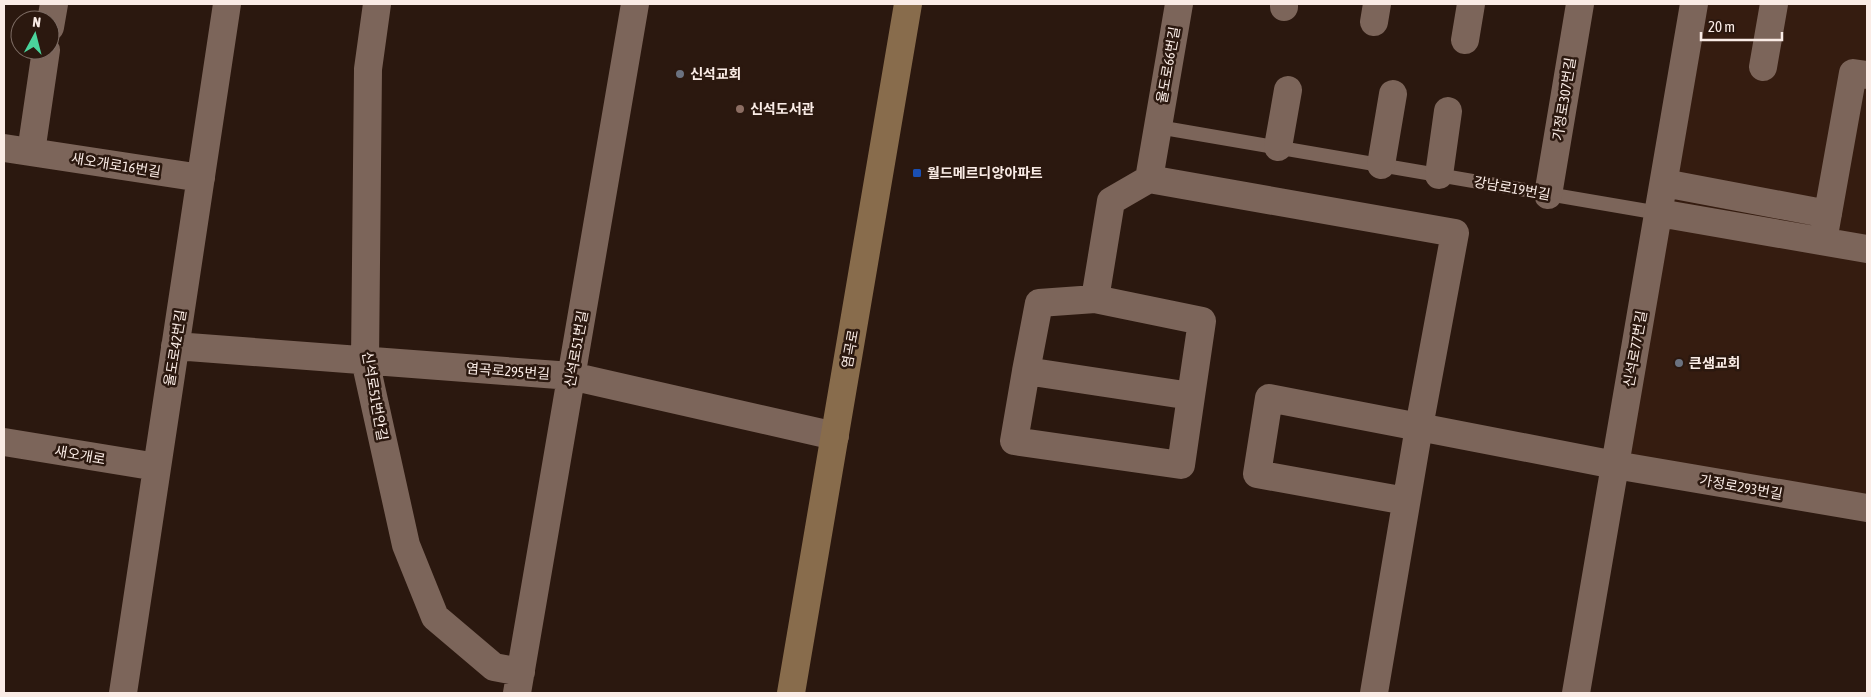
<svg xmlns="http://www.w3.org/2000/svg" width="1871" height="697" font-family="'Asap Condensed','Noto Sans KR',sans-serif">
<rect width="100%" height="100%" fill="#2b180f"/>
<path fill="#351c10" d="M1708,4H1867V500L1629,459Z"/>
<g fill="none" stroke-linecap="round" stroke-linejoin="round">
<path stroke="#7c655a" stroke-width="14" d="M1158,127L1659,213"/>
<path stroke="#7c655a" stroke-width="28" d="M377,4L368,69L365,360L406,545L435,617L494,667L521,672
M1179,4L1149,179L1455,233L1419,427L1269,398L1257,474L1406,501
M1284,7V4
M1374,22L1377,4
M50,27L54,4
M1465,40L1471,4
M1763,67L1774,4
M1278,147L1288,90
M4,148L201,178
M31,152L46,50
M1381,165L1393,94
M1439,175L1448,111
M1664,183L1828,214
M1548,195L1580,4
M1659,213L1867,249
M1823,241L1853,73L1867,75
M1095,299L1202,321L1191,396L1026,371L1039,303L1095,299L1111,201L1149,179
M175,346L571,376L835,436
M1026,371L1014,441L1181,465L1191,396
M4,442L157,467
M123,693L227,4
M517,693L635,4
M1374,693L1419,427L1615,465L1867,508
M1576,693L1694,4"/>
<path stroke="#886c4c" stroke-width="28" d="M791,693L908,4"/>
</g>
<g fill="#6b7280" stroke="#2b180f" stroke-width="2">
<circle cx="680" cy="74" r="5"/>
<circle cx="1679" cy="363" r="5"/>
</g>
<circle fill="#8d6e63" stroke="#2b180f" stroke-width="2" cx="740" cy="109" r="5"/>
<rect fill="#1a4fb4" stroke="#2b180f" stroke-width="2" x="912" y="168" width="10" height="10" rx="2.5"/>
<g text-anchor="middle" stroke-width="5" stroke-linejoin="round" paint-order="stroke">
<g font-size="14" fill="#faece6" stroke="#2b180f">
<text transform="translate(1168 65) rotate(-80)" y="5">율도로66번길</text>
<text transform="translate(1564 99) rotate(-81)" y="5">가정로307번길</text>
<text transform="translate(116 165) rotate(9)" y="5">새오개로16번길</text>
<text transform="translate(1512 188) rotate(10)" y="5">강남로19번길</text>
<text transform="translate(175 348) rotate(-81)" y="5">율도로42번길</text>
<text transform="translate(576 349) rotate(-80)" y="5">신석로51번길</text>
<text transform="translate(850 349) rotate(-80)" y="5">염곡로</text>
<text transform="translate(1635 349) rotate(-80)" y="5">신석로77번길</text>
<text transform="translate(508 371) rotate(4)" y="5">염곡로295번길</text>
<text transform="translate(375 396) rotate(80)" y="5">신석로51번안길</text>
<text transform="translate(80 455) rotate(10)" y="5">새오개로</text>
<text transform="translate(1741 487) rotate(10)" y="5">가정로293번길</text>
</g>
<g font-size="14" font-weight="bold" fill="#faece6" stroke="#2b180f" text-anchor="start">
<text x="690" y="79">신석교회</text>
<text x="750" y="114">신석도서관</text>
<text x="927" y="178">월드메르디앙아파트</text>
<text x="1689" y="368">큰샘교회</text>
</g>
</g>
<rect width="1871" height="697" fill="none" stroke="#faece6" stroke-width="10"/>
<g transform="translate(35 35) rotate(7)"><circle r="24" fill="#2b180f" stroke="#7e6d65"/>
<path d="M0-4L9 19L0 12L-9 19Z" fill="#4ad49c"/>
<text y="-8" font-size="14" font-weight="bold" text-anchor="middle" fill="#faece6">N</text>
</g>
<path d="M1701 32v8h81v-8" fill="none" stroke="#faece6" stroke-width="2.5"/>
<text x="1708" y="32" font-size="15" fill="#faece6" stroke="#2b180f" stroke-width="4" paint-order="stroke">20 m</text>
</svg>
